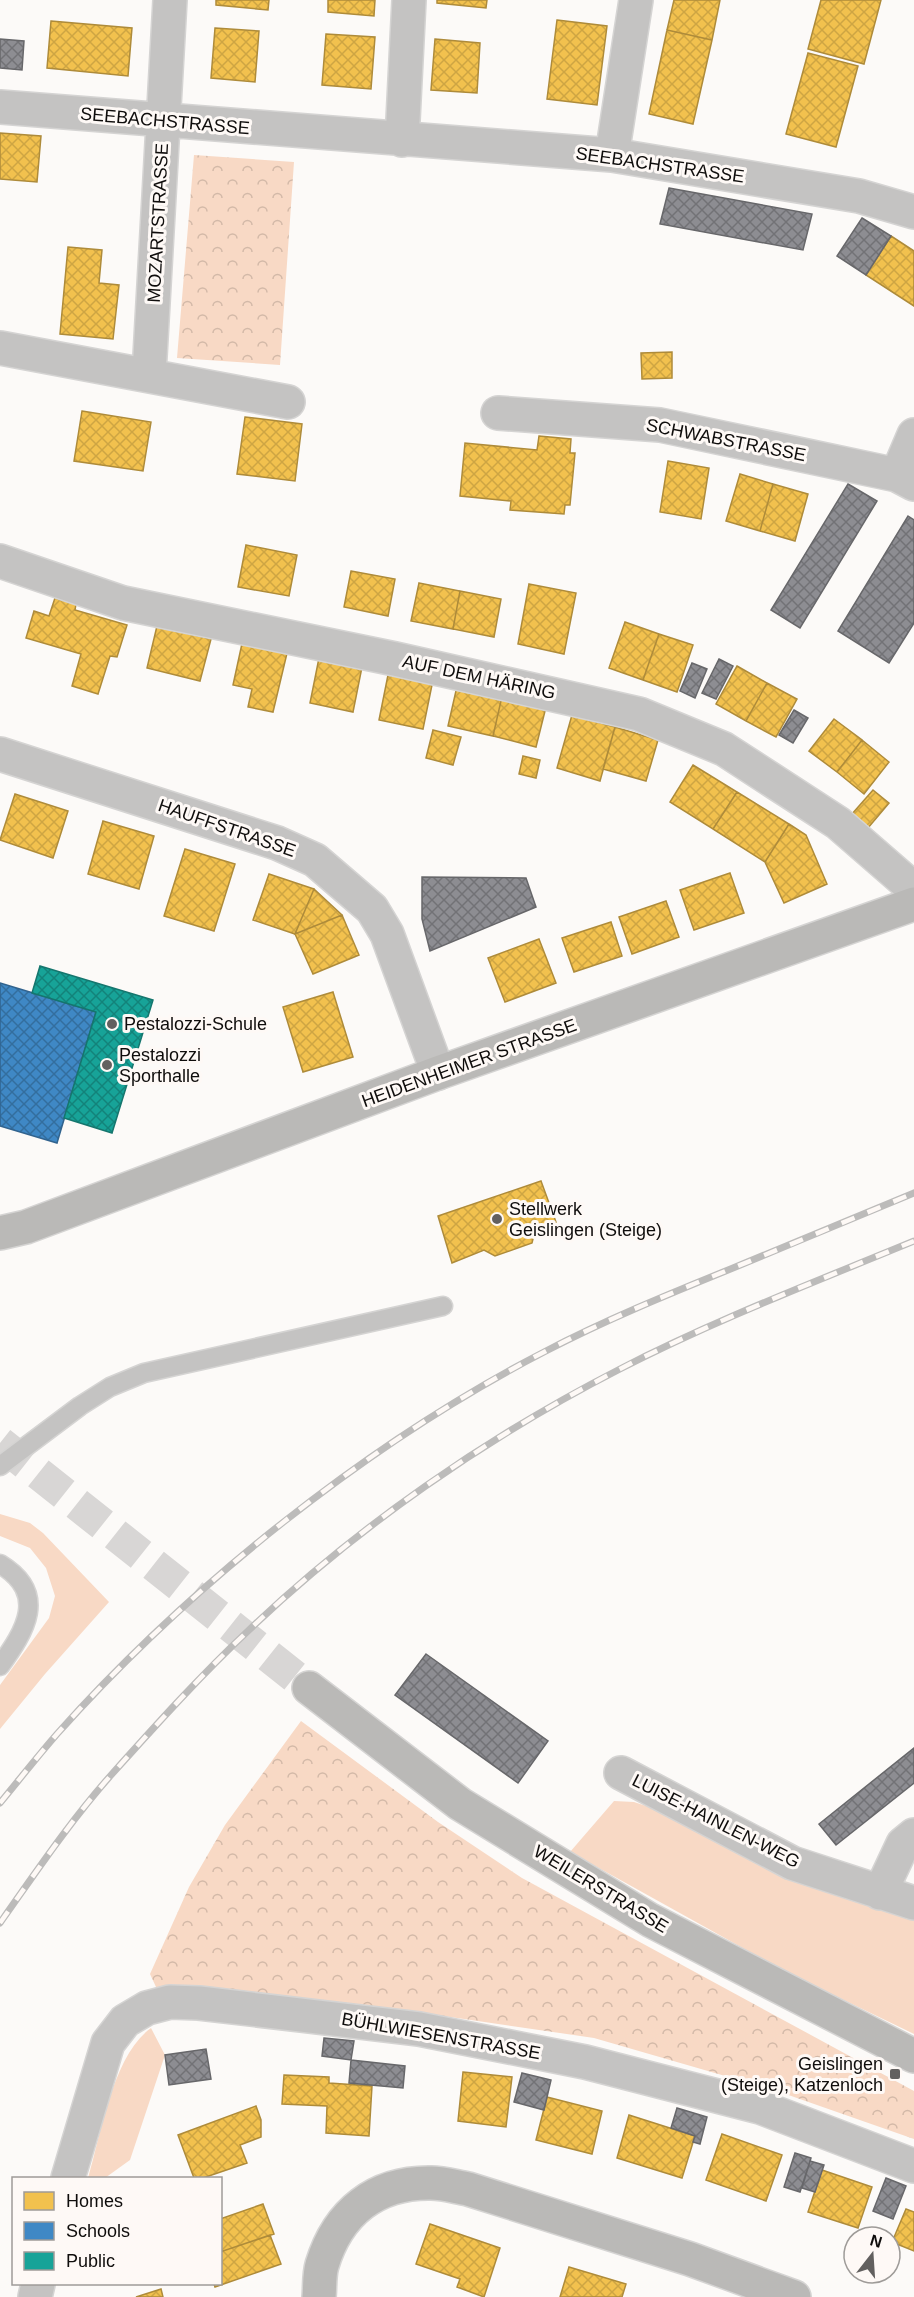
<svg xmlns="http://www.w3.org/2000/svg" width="914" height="2297" font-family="Arial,sans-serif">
<defs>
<pattern id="forest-crowns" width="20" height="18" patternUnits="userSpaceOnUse" patternTransform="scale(1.5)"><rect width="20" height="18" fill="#f8d9c5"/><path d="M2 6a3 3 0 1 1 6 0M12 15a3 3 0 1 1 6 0" fill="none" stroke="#d3b9a8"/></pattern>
<pattern id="homes-cross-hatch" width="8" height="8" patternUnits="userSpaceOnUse" patternTransform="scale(1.5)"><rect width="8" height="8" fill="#f2c14e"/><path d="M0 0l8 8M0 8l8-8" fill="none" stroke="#cea543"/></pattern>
<pattern id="schools-cross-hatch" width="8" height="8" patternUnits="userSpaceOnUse" patternTransform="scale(1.5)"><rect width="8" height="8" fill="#3f88c5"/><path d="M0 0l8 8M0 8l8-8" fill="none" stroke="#336e9e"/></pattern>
<pattern id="public-cross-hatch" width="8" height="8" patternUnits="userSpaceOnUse" patternTransform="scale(1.5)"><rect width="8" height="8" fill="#17a398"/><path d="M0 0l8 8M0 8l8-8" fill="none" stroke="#13837a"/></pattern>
<pattern id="industry-cross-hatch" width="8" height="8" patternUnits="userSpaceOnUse" patternTransform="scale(1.5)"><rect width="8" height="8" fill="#8d8d92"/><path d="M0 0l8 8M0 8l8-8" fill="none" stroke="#727276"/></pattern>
</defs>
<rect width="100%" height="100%" fill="#fcfaf8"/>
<path fill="#f8d9c5" d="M0,1514L30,1523L43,1533L109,1602L45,1674L0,1729V1685L49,1618L55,1596L46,1568L30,1548L0,1536Z
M614,1801L634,1802L661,1811L914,1915V2034L788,1973L570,1852Z
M151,2028L165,2055L130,2160L105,2178H88C101,2134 113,2055 151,2028Z"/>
<path fill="url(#forest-crowns)" d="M194,155L294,162L280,365L177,358Z
M301,1721L438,1822L522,1878L914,2091V2139L777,2091L594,2038L430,2014L291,1999L218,1988L156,1987L150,1974L189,1887L225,1825Z"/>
<path fill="url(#homes-cross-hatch)" stroke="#ae8b3a" stroke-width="1.5" d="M216,0H269L268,10L216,5Z
M328,0H375L374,16L328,12Z
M437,0H487L486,8L437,3Z
M674,0H720L712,40L667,30Z
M821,0H881L864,64L808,49Z
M557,20L607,26L597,105L547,99Z
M51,21L132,28L128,76L47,68Z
M215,28L259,31L255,82L211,78Z
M667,30L712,40L693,124L649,114Z
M326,34L375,37L371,89L322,85Z
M435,39L480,43L477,93L431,90Z
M808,53L858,66L836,147L786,134Z
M0,133L41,136L37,182L0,179Z
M891,236L914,251V306L866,275Z
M68,247L102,250L99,283L119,285L113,339L60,334Z
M672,352V378L642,379L641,353Z
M82,411L151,422L143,471L74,461Z
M245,417L302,424L295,481L237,474Z
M539,436L571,439L570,453H575L570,505H565L564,514L510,510L511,501L460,496L465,443L537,450Z
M668,461L709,468L701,519L660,512Z
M740,474L773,484L760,531L726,521Z
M773,484L808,494L795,541L760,531Z
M246,545L297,555L289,596L238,587Z
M351,571L395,579L388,616L344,607Z
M419,583L460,591L453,629L411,621Z
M529,584L576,593L564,654L518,644Z
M460,591L501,599L494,637L453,629Z
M55,598L76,604L75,610L127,625L117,657L110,656L98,694L72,686L81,654L26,638L34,611L49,616Z
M625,622L659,634L643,680L609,668Z
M157,626L211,639L200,681L147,668Z
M659,634L693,645L677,692L643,680Z
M243,639L288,649L273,712L248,707L252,689L233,685Z
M319,658L362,667L353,712L310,703Z
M737,666L767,683L746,721L716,704Z
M389,670L433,680L423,729L379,720Z
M458,682L503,692L493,736L448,726Z
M767,683L797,699L776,737L746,721Z
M503,692L547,703L536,747L493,736Z
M572,715L615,727L600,781L557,768Z
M834,719L862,740L837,772L809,751Z
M615,727L658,740L646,781L603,769Z
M433,730L461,737L453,765L426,758Z
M862,740L889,762L864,794L837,772Z
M523,756L540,760L536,778L519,774Z
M693,765L737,792L713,829L670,802Z
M873,790L889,803L868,828L852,814Z
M737,792L789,824L765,862L713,829Z
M15,794L68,811L53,858L0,840Z
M103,821L154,836L139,889L88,874Z
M789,824L806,835L827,884L784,903L765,862Z
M185,849L235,864L214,931L164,916Z
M730,873L744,913L694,930L680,890Z
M269,874L314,889L295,934L253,920Z
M314,889L342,915L295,934Z
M666,901L679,937L632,954L619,917Z
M342,915L359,955L313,974L295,934Z
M611,922L622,956L574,972L562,938Z
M539,939L556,983L505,1002L488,958Z
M333,992L353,1057L303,1072L283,1007Z
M541,1181L556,1222L535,1231L532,1243L495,1256L484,1250L452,1263L438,1216Z
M463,2072L512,2077L506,2127L458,2121Z
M284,2075L329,2077V2083L372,2086L369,2136L326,2133L327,2106L282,2104Z
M547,2097L602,2111L592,2154L536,2140Z
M256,2106L261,2120V2137L240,2145L247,2163L203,2178H194L178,2135Z
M629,2115L695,2136L682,2178L617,2158Z
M722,2134L782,2155L766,2201L706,2180Z
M822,2170L872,2187L858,2228L808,2212Z
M263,2204L274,2234L220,2252V2219Z
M906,2209L914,2212V2251L892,2242Z
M430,2224L500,2248L484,2297L457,2287L460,2279L416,2264Z
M270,2235L281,2264L215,2287L214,2284H220V2252Z
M569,2267L626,2284L622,2297H560Z
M161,2289L163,2297H136Z"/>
<path fill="url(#schools-cross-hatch)" stroke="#31638e" stroke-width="1.5" d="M0,983L96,1012L57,1143L0,1126Z"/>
<path fill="url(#public-cross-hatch)" stroke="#15766e" stroke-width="1.5" d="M40,966L153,1000L112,1133L64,1118L96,1012L32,993Z"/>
<path fill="url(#industry-cross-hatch)" stroke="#67676a" stroke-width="1.5" d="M0,39L24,41L22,70L0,68Z
M669,188L812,214L803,250L660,224Z
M862,218L891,236L866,275L837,256Z
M848,484L877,501L800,628L771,610Z
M908,516L914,520V623L889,663L838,631Z
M719,659L733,666L716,699L702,693Z
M692,663L707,669L695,698L680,691Z
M794,710L808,718L793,743L779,735Z
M422,877L526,878L536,907L430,951L422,919Z
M426,1654L548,1741L518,1783L395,1695Z
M914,1748V1783L836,1845L819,1824Z
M324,2038L354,2041L351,2060L322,2056Z
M206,2049L211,2079L169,2085L165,2055Z
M351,2060L405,2066L403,2088L349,2083Z
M522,2073L551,2080L544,2110L514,2102Z
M677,2108L707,2117L700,2144L693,2142L695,2136L671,2128Z
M795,2153L811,2158L800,2192L784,2187Z
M810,2161L824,2165L815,2192L802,2188Z
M886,2178L906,2186L893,2219L873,2211Z"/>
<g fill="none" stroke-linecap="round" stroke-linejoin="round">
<path stroke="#d8d6d5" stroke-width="33" stroke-dasharray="33 16" stroke-linecap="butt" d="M0,1443L309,1688"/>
<defs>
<path id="lane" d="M0,1466L80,1406L110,1387L144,1373L443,1306
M0,1564C49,1594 25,1631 0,1666"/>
<path id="street" d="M0,107L612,155L859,196L914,212
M402,140L409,0
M612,155L636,0
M0,348L288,402
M149,374L170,0
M498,413L660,425L897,475L914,484
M897,475L914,435
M0,561L123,603L395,659L639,714L724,749L838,823L914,889
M0,754L277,843L315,860L372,909L387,934L438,1073
M621,1773L792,1863L914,1903
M880,1893L903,1844L914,1835
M68,2178L108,2043L125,2021L147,2008L170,2002L199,2003L419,2029L585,2062L760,2107L914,2166
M35,2297L38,2284"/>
<path id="secondary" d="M0,1233L26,1227L438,1073L914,904
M309,1688L460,1804L650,1920L914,2056
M319,2297C320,2287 319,2275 322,2265C338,2212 376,2182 431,2183C444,2183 456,2187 468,2189L690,2259L794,2297"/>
</defs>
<use href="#lane" stroke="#d5d4d3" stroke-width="21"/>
<use href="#street" stroke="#d5d4d3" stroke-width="36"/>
<use href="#secondary" stroke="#d5d4d3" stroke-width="36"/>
<use href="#lane" stroke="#c4c3c2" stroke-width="18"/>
<use href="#street" stroke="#c4c3c2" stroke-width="33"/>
<use href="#secondary" stroke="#bab9b7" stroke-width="33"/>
<defs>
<path id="rail" d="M0,1803C19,1780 37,1757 57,1734C189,1586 368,1443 544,1352C605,1320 669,1294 733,1268C794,1243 854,1218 914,1193
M0,1923C36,1872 71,1820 112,1774C156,1725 201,1675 249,1630C357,1527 487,1437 620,1369C715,1320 815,1282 914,1241"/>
</defs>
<use href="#rail" stroke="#bcbbba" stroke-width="7"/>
<use href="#rail" stroke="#fef9f6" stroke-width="4.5" stroke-dasharray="14" stroke-linecap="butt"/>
</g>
<g fill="#62605f" stroke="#fef9f6" stroke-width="2">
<circle cx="112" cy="1024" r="6"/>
<circle cx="107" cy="1065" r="6"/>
<circle cx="497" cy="1219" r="6"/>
<rect x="889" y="2068" width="12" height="12" rx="3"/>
</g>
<g text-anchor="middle" stroke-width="6" stroke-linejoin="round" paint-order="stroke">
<g font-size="18" fill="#0f0d0c" stroke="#fef9f6">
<text transform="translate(165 121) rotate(5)" y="6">SEEBACHSTRASSE</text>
<text transform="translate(660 165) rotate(8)" y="6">SEEBACHSTRASSE</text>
<text transform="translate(158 223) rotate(-87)" y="6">MOZARTSTRASSE</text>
<text transform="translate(726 440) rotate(11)" y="6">SCHWABSTRASSE</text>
<text transform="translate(479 677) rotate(12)" y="6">AUF DEM HÄRING</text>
<text transform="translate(227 828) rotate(19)" y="6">HAUFFSTRASSE</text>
<text transform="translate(469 1063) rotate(-20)" y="6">HEIDENHEIMER STRASSE</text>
<text transform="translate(716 1821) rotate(27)" y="6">LUISE-HAINLEN-WEG</text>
<text transform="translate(601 1889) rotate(31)" y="6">WEILERSTRASSE</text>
<text transform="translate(441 2036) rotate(10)" y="6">BÜHLWIESENSTRASSE</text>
</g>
<g font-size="18" fill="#0f0d0c" stroke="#fef9f6" text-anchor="start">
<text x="124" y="1030">Pestalozzi-Schule</text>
<text x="119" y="1061">Pestalozzi<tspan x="119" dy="21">Sporthalle</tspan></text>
<text x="509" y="1215">Stellwerk<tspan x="509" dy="21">Geislingen (Steige)</tspan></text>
<text x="883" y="2070" text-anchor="end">Geislingen<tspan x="883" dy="21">(Steige), Katzenloch</tspan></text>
</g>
</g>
<rect x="12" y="2177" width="210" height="108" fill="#fef9f6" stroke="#9e9b98" stroke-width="1.5"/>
<rect x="24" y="2192" width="30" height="18" fill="#f2c14e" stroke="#9e9b98" stroke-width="1.5"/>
<text x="66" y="2207" font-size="18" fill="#0f0d0c">Homes</text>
<rect x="24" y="2222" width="30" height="18" fill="#3f88c5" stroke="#9e9b98" stroke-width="1.5"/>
<text x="66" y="2237" font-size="18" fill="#0f0d0c">Schools</text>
<rect x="24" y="2252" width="30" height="18" fill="#17a398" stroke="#9e9b98" stroke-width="1.5"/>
<text x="66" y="2267" font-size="18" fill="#0f0d0c">Public</text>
<g transform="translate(872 2255) rotate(17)"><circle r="28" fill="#fef9f6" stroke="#9e9b98" stroke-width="1.5"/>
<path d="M0-4.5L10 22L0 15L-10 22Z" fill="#62605f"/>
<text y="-9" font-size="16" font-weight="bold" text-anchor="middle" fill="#0f0d0c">N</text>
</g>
</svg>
